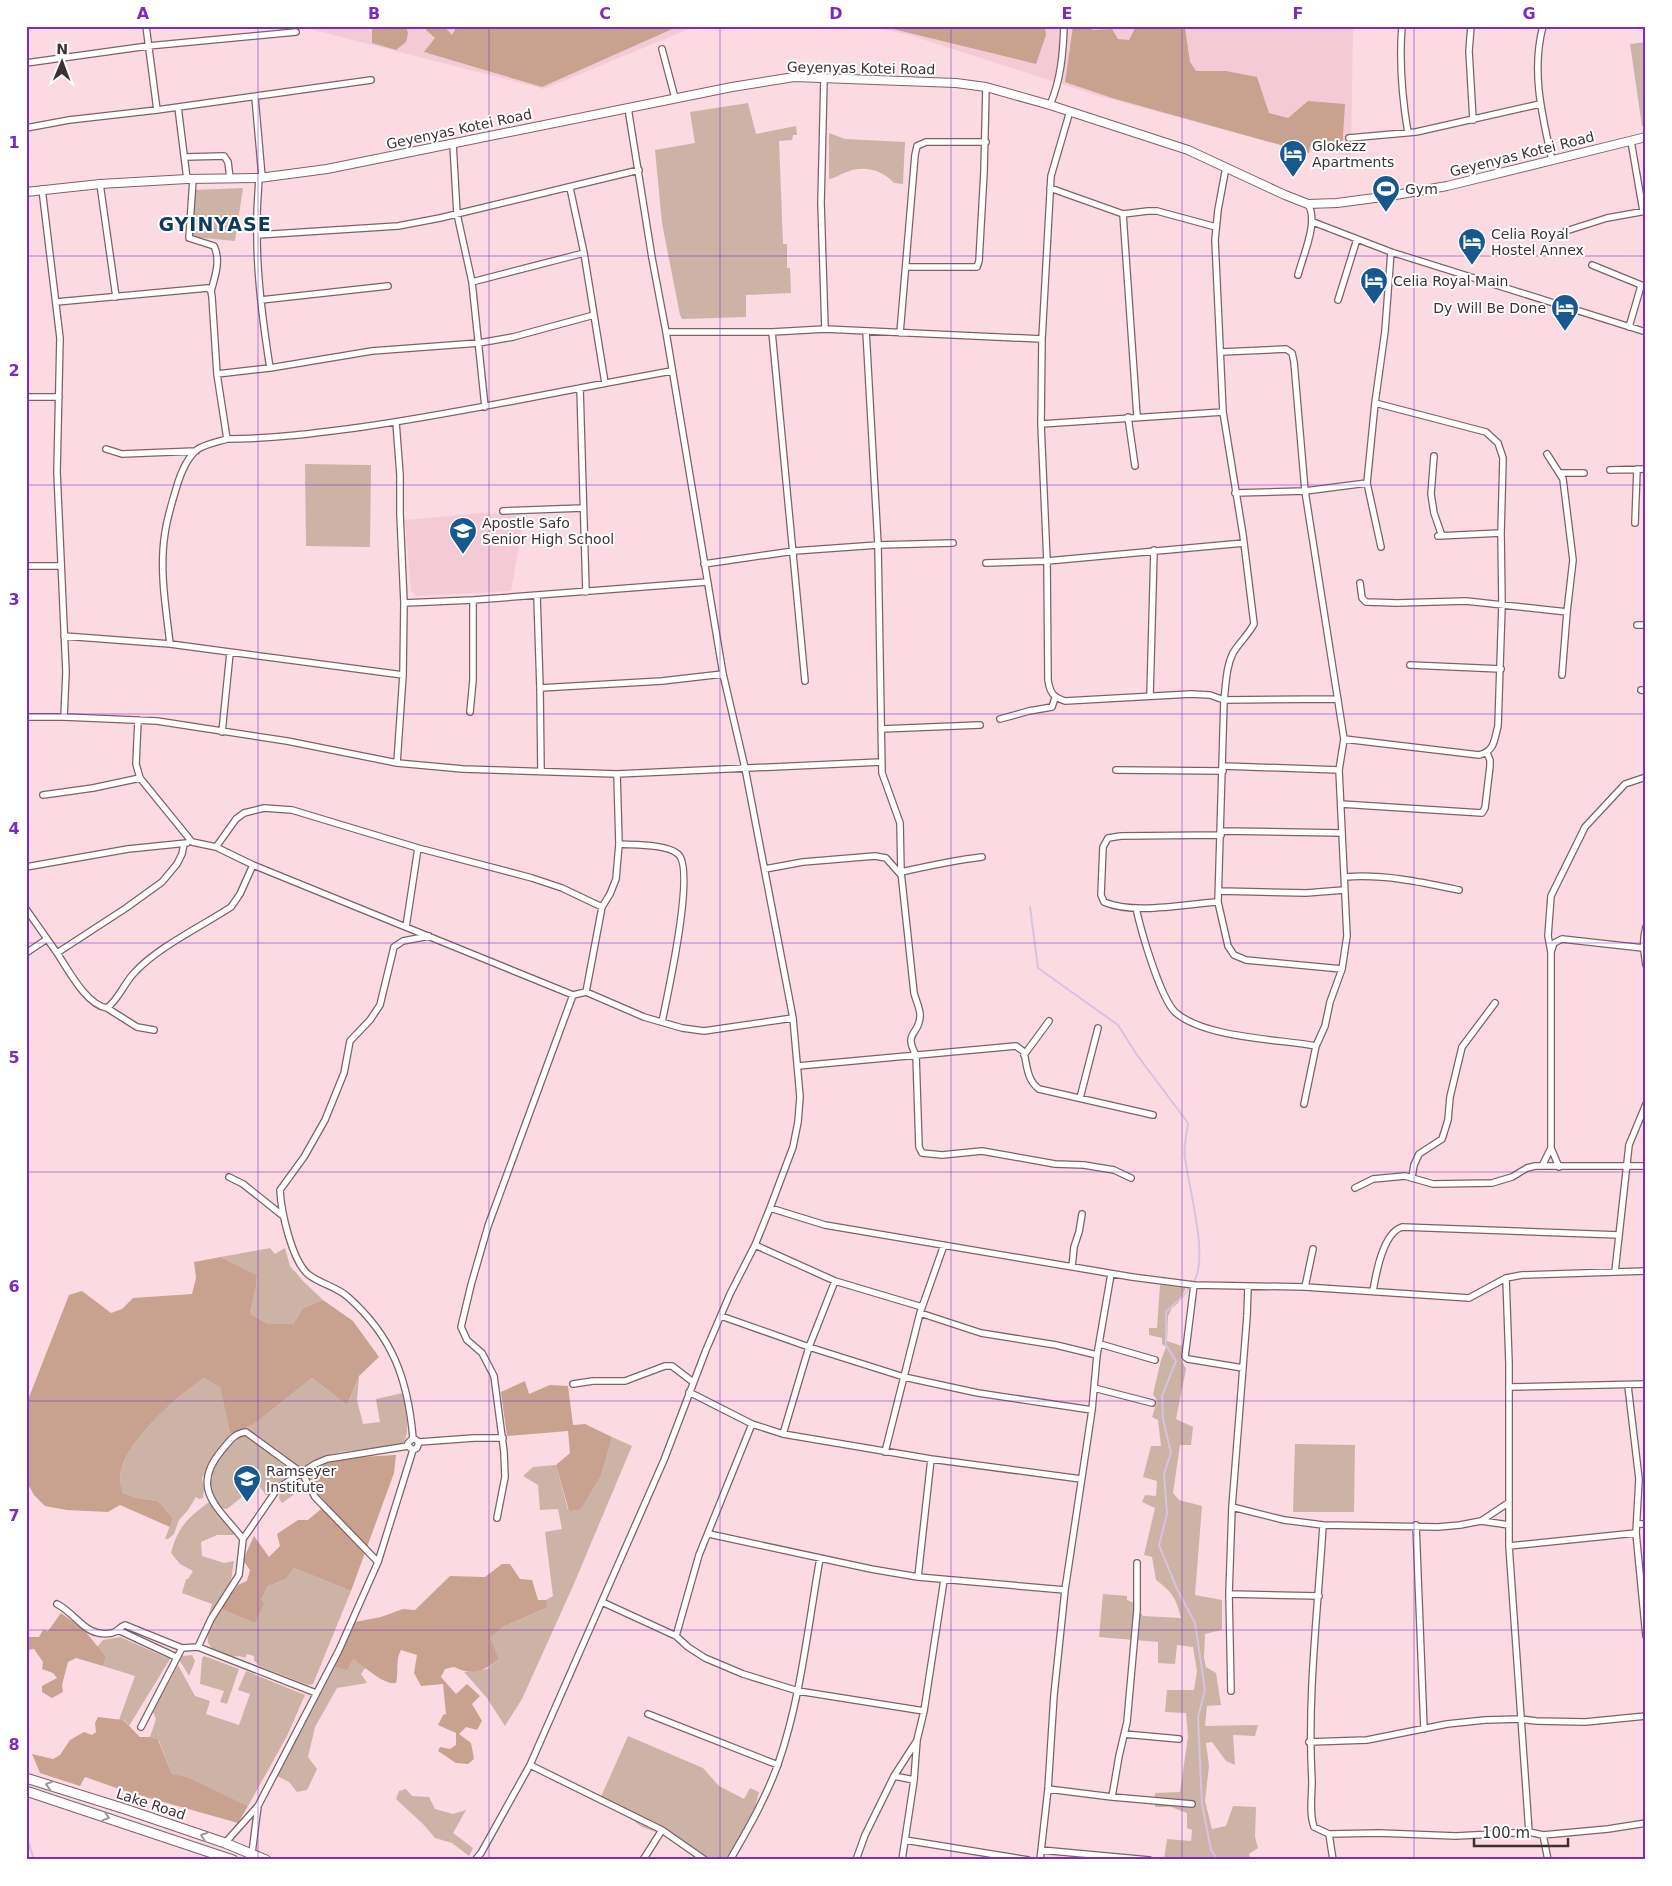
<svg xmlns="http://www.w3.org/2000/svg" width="1672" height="1886" font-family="'DejaVu Sans',sans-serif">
<rect width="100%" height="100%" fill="#fbdae1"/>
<path fill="#f4cbd4" d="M298,26H696L544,89Z
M864,26H1353L1351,156L1312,148L1311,153L1099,96L906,34Z
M481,513L524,516L511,591L416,596L411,591L405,520Z"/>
<path fill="#cdb3a6" d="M1646,42V126H1642L1630,44Z
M748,103L756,134L796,126L797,135H793L792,140L779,141L783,244H787V268H790L791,293L746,295V317L682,319L680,315L662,223L655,150L695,143L690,112Z
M829,133L845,139L905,142L903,184L894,183C883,170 862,165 847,172C840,174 836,178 829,179Z
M243,188L235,241L191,237L194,190Z
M305,464L371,465L370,547L306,546Z
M270,1248L275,1254L285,1248L290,1266L304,1282L323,1300L303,1308L293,1324H268L250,1314L256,1287L257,1275L221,1257Z
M1160,1285L1186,1288L1178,1303L1172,1308L1168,1316L1167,1341L1182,1346L1181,1359L1186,1369L1176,1419L1193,1427L1191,1445H1180L1173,1493L1179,1500L1202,1506L1195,1595L1222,1600V1630L1205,1634L1204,1658L1206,1667L1216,1673L1221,1705L1207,1706L1205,1726L1258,1725L1255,1736L1233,1735L1235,1765L1226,1761L1212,1742L1206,1743L1209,1766L1205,1801L1212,1829L1226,1826L1233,1806L1256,1807L1255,1837L1258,1848L1249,1854L1250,1860H1164L1167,1839L1191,1841L1192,1830L1187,1828V1813L1171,1807H1155V1793L1180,1792L1188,1737L1186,1713L1165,1712L1167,1690H1194L1197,1671L1193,1647L1177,1645L1175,1664L1158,1663V1642L1099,1637L1103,1594L1127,1596V1600L1132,1602L1143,1616L1181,1618C1176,1598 1173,1593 1156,1580L1152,1557L1144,1555L1155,1508L1142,1502L1145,1495L1156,1496L1157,1481L1143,1477L1151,1446H1161L1158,1420L1152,1417L1157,1401L1153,1394L1161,1360L1166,1347L1162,1344V1338L1149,1335V1328H1157Z
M359,1376L357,1400L363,1424L380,1422L376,1399L403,1393C405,1408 412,1432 402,1445L340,1452L322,1457L301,1469H293L249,1433L241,1430L253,1425L312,1378L347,1405Z
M204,1378L220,1386L230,1434L202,1478L204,1489L203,1498L199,1499L196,1497L188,1510L179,1520L174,1534L168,1539H165L173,1518L158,1501L137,1498L121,1493C121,1486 119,1477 121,1470C128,1440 178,1395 204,1378Z
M240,1434C261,1437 276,1465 297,1473L269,1495H266L252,1477L236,1487L242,1497L227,1509L220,1508C216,1501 208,1492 208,1483C207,1471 228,1447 236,1436Z
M612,1437L632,1446L573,1586L522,1699L505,1726L487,1698L464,1672L487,1669L499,1659L489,1638L501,1628L548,1607L546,1600L553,1596L545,1532L562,1529L558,1509L540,1510L538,1485L523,1476L533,1467L556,1465L568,1510L602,1473Z
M1295,1444L1355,1445L1354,1512H1293Z
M297,1480L300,1481L303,1488L282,1503L279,1498L280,1492Z
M209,1502L235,1533L233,1535H217L201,1542L202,1556L224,1563L234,1561L231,1580L211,1615L209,1614L212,1604L182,1593L186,1579H188L193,1571L180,1564L171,1553C178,1526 188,1518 209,1502Z
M294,1568L351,1591L313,1684L308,1685L259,1666L254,1660V1656L247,1654L245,1658C239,1655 235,1657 230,1656C196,1648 207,1631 221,1609L255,1623L261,1600L268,1586L286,1579Z
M120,1637L170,1659L129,1726L124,1720H119L135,1676L103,1666L106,1657L97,1647L103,1640Z
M192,1655L195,1661L189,1676L180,1661L182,1656Z
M204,1656L239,1669L227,1704L220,1702L224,1691L200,1684L202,1658Z
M353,1659L366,1667L361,1674L367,1683L337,1688L315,1727L308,1757L317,1769L307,1790L297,1792L289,1782L277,1776L333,1666Z
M178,1665L195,1696L210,1701L206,1714L239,1725L250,1694L238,1690L246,1671L305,1695L287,1736L248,1806L186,1778L172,1774L159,1741L150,1737L156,1719L153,1712Z
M628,1736L703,1768L719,1786L744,1799L750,1788L759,1792L754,1811L726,1860H702L667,1836L642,1827L601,1797Z
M406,1789L412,1796L429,1797L435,1809L453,1814L466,1810L453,1833L473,1848L469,1856L452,1843L435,1838L424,1825L396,1799L399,1791Z"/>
<path fill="#c8a28f" d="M372,26H406L408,33L406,42L396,50L372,43Z
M429,26H444L452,35L457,26H679L542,87L424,52L435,38L426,30Z
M881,26H1045L1046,35L1036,64Z
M1073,26H1092V30L1112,29L1118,39L1129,40L1136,26H1182L1185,28L1190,62L1196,71H1226L1257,77L1269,113L1288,118L1308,101L1345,104L1342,151L1310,146L1309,153L1112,98L1065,82Z
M221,1257L257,1275L256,1287L250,1314L268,1324H293L303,1308L323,1300L353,1321L379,1357L359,1376L347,1405L312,1378L253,1425L230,1434L220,1387L204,1378C178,1395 128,1440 121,1470C119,1477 121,1486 122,1493L137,1498L158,1501L173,1518L170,1527L120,1505L108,1512L67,1510L45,1506L34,1495L26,1481V1405L69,1295L82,1291L111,1313L122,1309L133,1298L192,1294L196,1278L194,1262Z
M525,1381L529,1394L550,1385L568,1386L573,1425L585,1424L612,1437L602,1473L581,1509L569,1511L556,1465L570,1453L568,1431L507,1436L501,1392Z
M396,1455L394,1473L351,1591L294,1568L286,1579L268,1586L261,1600L264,1603L255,1623L221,1609L238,1585L247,1581L250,1570L243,1560L254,1536L269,1557L280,1546L277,1534L298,1520H308L321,1509L305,1473L330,1462L361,1457Z
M502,1564H510L520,1579L532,1580L538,1600H546L548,1607L501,1628L490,1638L499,1659C485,1671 471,1676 454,1667L445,1669L441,1677L456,1694L467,1684L480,1696L472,1704L482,1721L477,1730L466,1727L459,1734L471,1743L474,1759L468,1764L456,1763L438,1751L440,1747L450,1749L456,1745V1733L438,1725L443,1715L446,1714L443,1684L421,1686L414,1673L417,1655L401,1650C395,1661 399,1670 396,1683C383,1685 364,1666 353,1659L347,1670L333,1666L355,1622L381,1617L403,1609L415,1610L450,1576L485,1577Z
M61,1613L85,1631L106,1657L103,1666L76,1658L68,1662L62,1685L63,1692L52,1698L42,1692V1686L57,1678L53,1673L42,1669L43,1662L34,1649L26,1650V1637H39L43,1630L48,1631Z
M98,1717L123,1720L140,1737H150L158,1740L172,1774L186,1777L248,1806L238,1823L128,1792L85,1777L80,1786L40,1773L32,1754L53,1759L60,1755L70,1740L84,1732L92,1735L96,1732L95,1723Z"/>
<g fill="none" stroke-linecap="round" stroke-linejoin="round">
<path stroke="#d9c1e2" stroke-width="2" d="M1030,907L1038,968L1118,1025L1137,1055L1188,1123C1187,1134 1183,1147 1185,1157C1188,1186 1210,1259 1193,1283
M1190,1287L1184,1295L1166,1312V1345L1176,1361L1162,1396L1163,1419L1171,1453L1164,1474L1167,1514L1159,1545L1177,1589L1195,1623L1205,1690L1198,1717L1202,1804L1211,1850L1218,1860
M26,1842L29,1844L34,1860"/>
<defs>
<path id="minor" d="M146,26L157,110
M1402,26C1399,62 1402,97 1408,133
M1471,26L1469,51L1473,120
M1543,26C1531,71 1542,115 1552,160
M662,49L675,98
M26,63L148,46L296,32
M824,78L821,203L825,329
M255,97L262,177
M1050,105C1061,79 1063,54 1064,26
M178,107L187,179
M1070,111L1051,176L1042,339L1041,424L1047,561L1048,680C1050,693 1053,697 1065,701L1191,694L1210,695L1224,700L1338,699
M26,128L69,120L157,110L371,80
M1349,138L1416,132L1540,104
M1631,141L1643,211
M453,144L457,214L472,282L485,407
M185,157L224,156L228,162L230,178
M1226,167L1218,210L1215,240L1223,412L1243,535L1254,624C1248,635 1239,643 1233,653C1226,667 1226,684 1224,700L1218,902L1228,946L1234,955L1246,960L1342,969
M259,178C258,197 256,217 257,236C257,280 263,324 270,368
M193,179L189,238L214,246C221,260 215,277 211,291
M100,184L116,297
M570,188L584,253L605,383
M1050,188L1123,214L1148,211H1157L1216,227
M42,189L60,338L57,472L66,672L64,717
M1123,214L1137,416
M1313,222L1391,252L1646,332
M1566,231L1607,218L1646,211
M257,235L398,226L440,218L639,170
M1592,265L1646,287
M906,267H977L979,261L984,172L986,87
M1298,275C1303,255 1319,222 1308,204
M472,282L584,253
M261,300L388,286
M1338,300L1357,239
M56,302L208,288L211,291L212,297L217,374L227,439C272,439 317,433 362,427C467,412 569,389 672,371
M1629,327L1641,286
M866,331L878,545L882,773L900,823L901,872L914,993C916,1001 921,1010 920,1017C919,1035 903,1032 916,1055L919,1147L922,1153L942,1155L982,1151L1055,1164L1084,1165L1114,1170L1131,1178
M666,332H772L825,329L1042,339
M772,332L805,681
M900,333L915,155L917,146L926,142H986
M217,374L270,368L372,351L479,343L513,337L594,315
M580,388L586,592
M26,397H59
M1128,417L1135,466
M396,422L400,475V514L404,603L403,675L397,763
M1041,424L1223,412
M106,449L122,454L196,451
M1547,454L1563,479L1573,560L1567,612L1562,675
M1434,456L1431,494L1434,513L1442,536
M1610,470L1646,469
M1561,473H1584
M1235,493L1305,491L1367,483
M503,511L583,508
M1635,523L1637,469
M1438,536L1501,533
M1381,547L1367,483L1375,403L1385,331L1391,252
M986,563L1047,561L1244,543
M704,564L794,551L878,545L953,543
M26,566H61
M1360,583L1362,598L1366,602L1397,603L1466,601L1567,612
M537,596L540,688L541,771
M404,603L473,600L707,582
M1637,625H1646
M64,636L170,644L403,675
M170,644C166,608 159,570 165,533C167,518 172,503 176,489C180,475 186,458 198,449C206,444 217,442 227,439
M1410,665L1501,669
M540,688L662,681L723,674
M1641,690L1646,691
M1150,696L1154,550
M470,712L473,680V600
M26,717H64L157,721L287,741L397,763L463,769L617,774L881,762
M1000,719L1029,711L1052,707L1055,698
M138,720L136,764L140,778L192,842L216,847L253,865L573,995L586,992L644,1017L682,1028L704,1031L793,1018
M881,729L980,725
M222,732L230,653
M1344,739L1479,755C1495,751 1494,740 1498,726L1502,605L1501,533L1503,458L1498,443L1486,432L1375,403
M1223,766L1339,770
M1116,770L1223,771
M43,795L93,788L140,778
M1341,804L1482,813L1485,808L1490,766V760L1487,753
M1221,831L1342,833
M619,844C634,845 667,844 678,854C696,869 667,997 662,1022
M216,847L236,819L244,813L264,808L292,810L418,848L532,878L562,888L602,907
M26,867L128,849L187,843
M765,869L803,862L875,856L886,858L901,875
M901,872C928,866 955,860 982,857
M1345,877C1384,874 1421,882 1459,890
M1219,891L1306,893L1344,890
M1218,902C1186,904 1134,915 1104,902L1101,895L1103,847L1108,838L1121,836L1221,835
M1136,908C1141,931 1160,997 1175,1012C1204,1038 1278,1039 1316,1046L1325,1026L1330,1002L1342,969L1347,936L1339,770L1344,739L1305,491L1294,362L1292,353L1286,349L1221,352
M26,909L57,953L126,908L162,882L177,864L182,854L184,844
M406,927L418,848
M1646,927C1642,941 1644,952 1646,965
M1551,952L1548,936L1551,896L1585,827L1625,784L1646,777
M26,953L47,939
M57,953C68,969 86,1005 107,1008C119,999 124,983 135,972C158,947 202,926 231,907L240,894L253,865
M586,992L602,907L610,894L616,879L619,844L617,774
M107,1008L137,1027L154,1030
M1024,1055L1049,1021
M798,1066L1016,1046L1024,1052C1027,1066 1027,1080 1039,1089L1153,1115
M1080,1098L1098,1028
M1304,1104L1316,1046
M1542,1166L1551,1148
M1559,1167L1551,1148V952L1554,943L1562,939L1643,948
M229,1177L243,1184L282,1215
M1412,1177L1414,1165L1419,1154L1442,1139L1448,1120L1450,1097L1462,1047L1495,1003
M1355,1188L1373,1179L1405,1176L1433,1184L1492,1183L1512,1177L1527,1168L1535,1166H1646
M770,1208L825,1225L1132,1277L1194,1285L1305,1287L1469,1298L1506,1278L1522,1275L1646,1271
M755,1245L835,1281L922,1307
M1072,1267L1074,1247L1079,1232L1082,1214
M1615,1272L1629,1145L1646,1104
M1506,1278L1509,1363V1546L1529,1832L1543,1835L1608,1829L1646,1823
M1194,1285L1185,1357L1188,1359L1243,1368
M1305,1287L1313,1249
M1373,1291C1376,1273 1383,1233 1402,1227L1619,1235
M920,1313L981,1333L1056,1345L1097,1355
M721,1316L809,1347L904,1377L978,1393L1092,1410
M1100,1344L1155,1360
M573,1384L593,1381H625L665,1366H672L693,1382
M1628,1386L1639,1479L1636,1533L1646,1636
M1509,1387L1646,1384
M1094,1388L1152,1403
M689,1392L752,1424L783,1434L931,1459L1081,1479
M783,1434L809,1347L835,1281
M413,1438L408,1443V1446L413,1450L417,1448L419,1442L413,1438C408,1380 393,1337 348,1297C337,1287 321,1284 309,1275C292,1262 281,1211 280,1190L304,1157L325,1120L344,1073L350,1041L370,1020L380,1005L394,947L403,941L429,936
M419,1442L474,1438H503
M885,1452L920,1313L944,1245
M1232,1507L1284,1520L1323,1525L1438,1527L1460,1525L1481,1521L1508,1503
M497,1518L505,1477L504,1452L494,1376L482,1353L467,1340L461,1327L471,1285L488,1226L573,995
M1481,1521L1509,1525
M1637,1524H1646
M1323,1525C1318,1610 1307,1696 1312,1781C1312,1796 1309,1813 1314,1827L1329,1834L1379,1833L1456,1836L1529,1832
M1416,1525L1424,1729
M709,1534L871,1569L918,1577L1065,1590
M243,1539C218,1507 189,1489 222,1450C229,1442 234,1433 246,1432L302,1473L315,1497L378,1562
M1509,1546L1636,1533
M918,1577L931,1459
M1229,1594L1319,1596
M602,1602L676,1636L688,1647L705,1658L743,1674L798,1691L924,1711
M57,1604C78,1615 85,1638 112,1633C118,1632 119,1627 125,1625L182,1648L198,1647L316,1693
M118,1630L176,1657
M676,1636L699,1555L752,1424
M198,1647L211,1619L239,1575L243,1539L278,1488L315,1464L327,1459L408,1446
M1231,1691L1229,1594L1232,1507L1247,1316L1248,1287
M648,1714L778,1765
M141,1727L182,1648
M1124,1734L1179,1739
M1309,1742L1367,1740L1447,1724L1485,1720L1521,1719L1536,1721L1585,1722L1646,1716
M530,1765L662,1830L705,1860
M894,1776L916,1742
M1048,1789L1112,1797L1192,1804
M1112,1797L1119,1756L1127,1722L1137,1610V1563
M1329,1834L1333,1860
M1543,1835L1548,1860
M905,1840L1028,1860
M225,1843L258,1806L339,1650L378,1562L413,1450
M1041,1850L1149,1860
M252,1853L258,1806
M475,1860L481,1853L530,1765L664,1460L706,1350L730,1294L755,1245L770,1208L793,1147L798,1122L800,1097L793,1018L745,768L723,674L666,332L652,258L628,108
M643,1860L662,1830
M730,1860C748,1829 766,1798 778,1764C801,1698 808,1626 820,1558
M856,1860L865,1835L894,1776L914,1780
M902,1860L914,1780L917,1740L924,1711L944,1580
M1040,1860L1048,1789L1054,1695L1065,1590L1092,1410L1097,1355L1111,1274"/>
<path id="tertiary" d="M26,192L100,184L187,179L259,178L327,169L732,87L794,77L956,83L986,87L1050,105L1188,150L1285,195L1308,204L1337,203L1390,196L1447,186L1646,137"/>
<path id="secondary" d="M26,1778L125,1809L225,1843L266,1860
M26,1791L233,1860"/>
</defs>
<use href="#minor" stroke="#7e6168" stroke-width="8"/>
<use href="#tertiary" stroke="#7e6168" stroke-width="10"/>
<use href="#secondary" stroke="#7e6168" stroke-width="11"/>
<use href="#minor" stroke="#fff" stroke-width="5.5"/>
<use href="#tertiary" stroke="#fff" stroke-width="8"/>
<use href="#secondary" stroke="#fff" stroke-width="9"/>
</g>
<defs><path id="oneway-chevron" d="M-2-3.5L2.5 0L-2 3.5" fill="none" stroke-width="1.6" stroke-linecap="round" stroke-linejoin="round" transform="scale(1.25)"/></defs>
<g stroke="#9e989a">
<use href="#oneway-chevron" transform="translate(49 1785) rotate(-163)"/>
<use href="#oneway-chevron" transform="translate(106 1817) rotate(18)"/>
<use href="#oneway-chevron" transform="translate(204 1836) rotate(-161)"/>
</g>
<path fill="none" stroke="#7b2cbf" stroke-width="1" stroke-opacity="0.55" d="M258,26V1860M489,26V1860M720,26V1860M951,26V1860M1182,26V1860M1414,26V1860M26,256H1646M26,485H1646M26,714H1646M26,943H1646M26,1172H1646M26,1401H1646M26,1630H1646"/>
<defs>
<symbol id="hotel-pin" viewBox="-11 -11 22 30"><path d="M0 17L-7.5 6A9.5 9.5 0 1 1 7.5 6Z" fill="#17598e" stroke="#fff"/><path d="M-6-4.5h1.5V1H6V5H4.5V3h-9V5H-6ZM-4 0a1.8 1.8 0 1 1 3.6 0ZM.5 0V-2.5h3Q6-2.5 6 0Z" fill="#fff"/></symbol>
<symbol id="stadium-pin" viewBox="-11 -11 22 30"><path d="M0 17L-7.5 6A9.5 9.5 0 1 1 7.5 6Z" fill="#17598e" stroke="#fff"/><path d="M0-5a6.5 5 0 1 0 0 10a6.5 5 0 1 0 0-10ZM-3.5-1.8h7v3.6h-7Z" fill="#fff"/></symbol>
<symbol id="school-pin" viewBox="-11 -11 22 30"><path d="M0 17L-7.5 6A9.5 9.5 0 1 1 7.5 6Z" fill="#17598e" stroke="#fff"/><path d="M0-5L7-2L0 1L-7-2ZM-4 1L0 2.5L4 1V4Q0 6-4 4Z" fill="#fff"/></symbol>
</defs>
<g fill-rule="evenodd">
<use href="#hotel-pin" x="1277" y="138" width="32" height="43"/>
<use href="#stadium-pin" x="1370" y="173" width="32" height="43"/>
<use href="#hotel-pin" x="1456" y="226" width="32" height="43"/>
<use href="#hotel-pin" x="1358" y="265" width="32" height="43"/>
<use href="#hotel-pin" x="1549" y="292" width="32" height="43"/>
<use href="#school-pin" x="447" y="515" width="32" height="43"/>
<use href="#school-pin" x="231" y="1463" width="32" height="43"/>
</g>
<g text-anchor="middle" stroke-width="4" stroke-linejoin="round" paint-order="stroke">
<g font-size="14" fill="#3d3134" stroke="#fff">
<text transform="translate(861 68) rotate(1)" y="5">Geyenyas Kotei Road</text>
<text transform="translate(459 129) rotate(-12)" y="5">Geyenyas Kotei Road</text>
<text transform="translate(1522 154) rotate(-14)" y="5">Geyenyas Kotei Road</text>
<text transform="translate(151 1804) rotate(18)" y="5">Lake Road</text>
</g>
<g font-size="14" fill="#3d3134" stroke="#fff" text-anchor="start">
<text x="1312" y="151">Glokezz<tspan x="1312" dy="16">Apartments</tspan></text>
<text x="1405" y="194">Gym</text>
<text x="1491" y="239">Celia Royal<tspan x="1491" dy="16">Hostel Annex</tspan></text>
<text x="1393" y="286">Celia Royal Main</text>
<text x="1546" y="313" text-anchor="end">Dy Will Be Done</text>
<text x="482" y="528">Apostle Safo<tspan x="482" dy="16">Senior High School</tspan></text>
<text x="266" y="1476">Ramseyer<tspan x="266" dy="16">Institute</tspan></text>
</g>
<g font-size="19" font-weight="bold" letter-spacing="1" fill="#0c395e" stroke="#fff">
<text x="215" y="231">GYINYASE</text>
</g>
</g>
<rect width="1672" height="1886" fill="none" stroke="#ffffff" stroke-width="55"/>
<g transform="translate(62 62) rotate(1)" stroke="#ffffff" stroke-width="4" paint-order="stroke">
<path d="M0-4L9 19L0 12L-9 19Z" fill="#3d3134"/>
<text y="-8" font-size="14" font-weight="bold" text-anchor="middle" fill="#3d3134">N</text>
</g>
<path d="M1474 1838v8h94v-8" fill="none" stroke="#3d3134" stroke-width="2.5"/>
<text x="1482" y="1838" font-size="15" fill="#3d3134" stroke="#ffffff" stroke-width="4" paint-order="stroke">100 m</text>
<rect x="28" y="28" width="1616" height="1830" fill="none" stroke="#7b2cbf" stroke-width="2"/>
<g font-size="16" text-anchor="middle" font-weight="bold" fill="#7b2cbf">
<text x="143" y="19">A</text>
<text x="374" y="19">B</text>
<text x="605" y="19">C</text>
<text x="836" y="19">D</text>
<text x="1067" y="19">E</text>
<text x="1298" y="19">F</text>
<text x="1529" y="19">G</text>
<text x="14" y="148">1</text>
<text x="14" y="376">2</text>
<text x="14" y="605">3</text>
<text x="14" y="834">4</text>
<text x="14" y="1063">5</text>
<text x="14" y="1292">6</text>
<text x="14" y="1521">7</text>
<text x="14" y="1750">8</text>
</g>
</svg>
